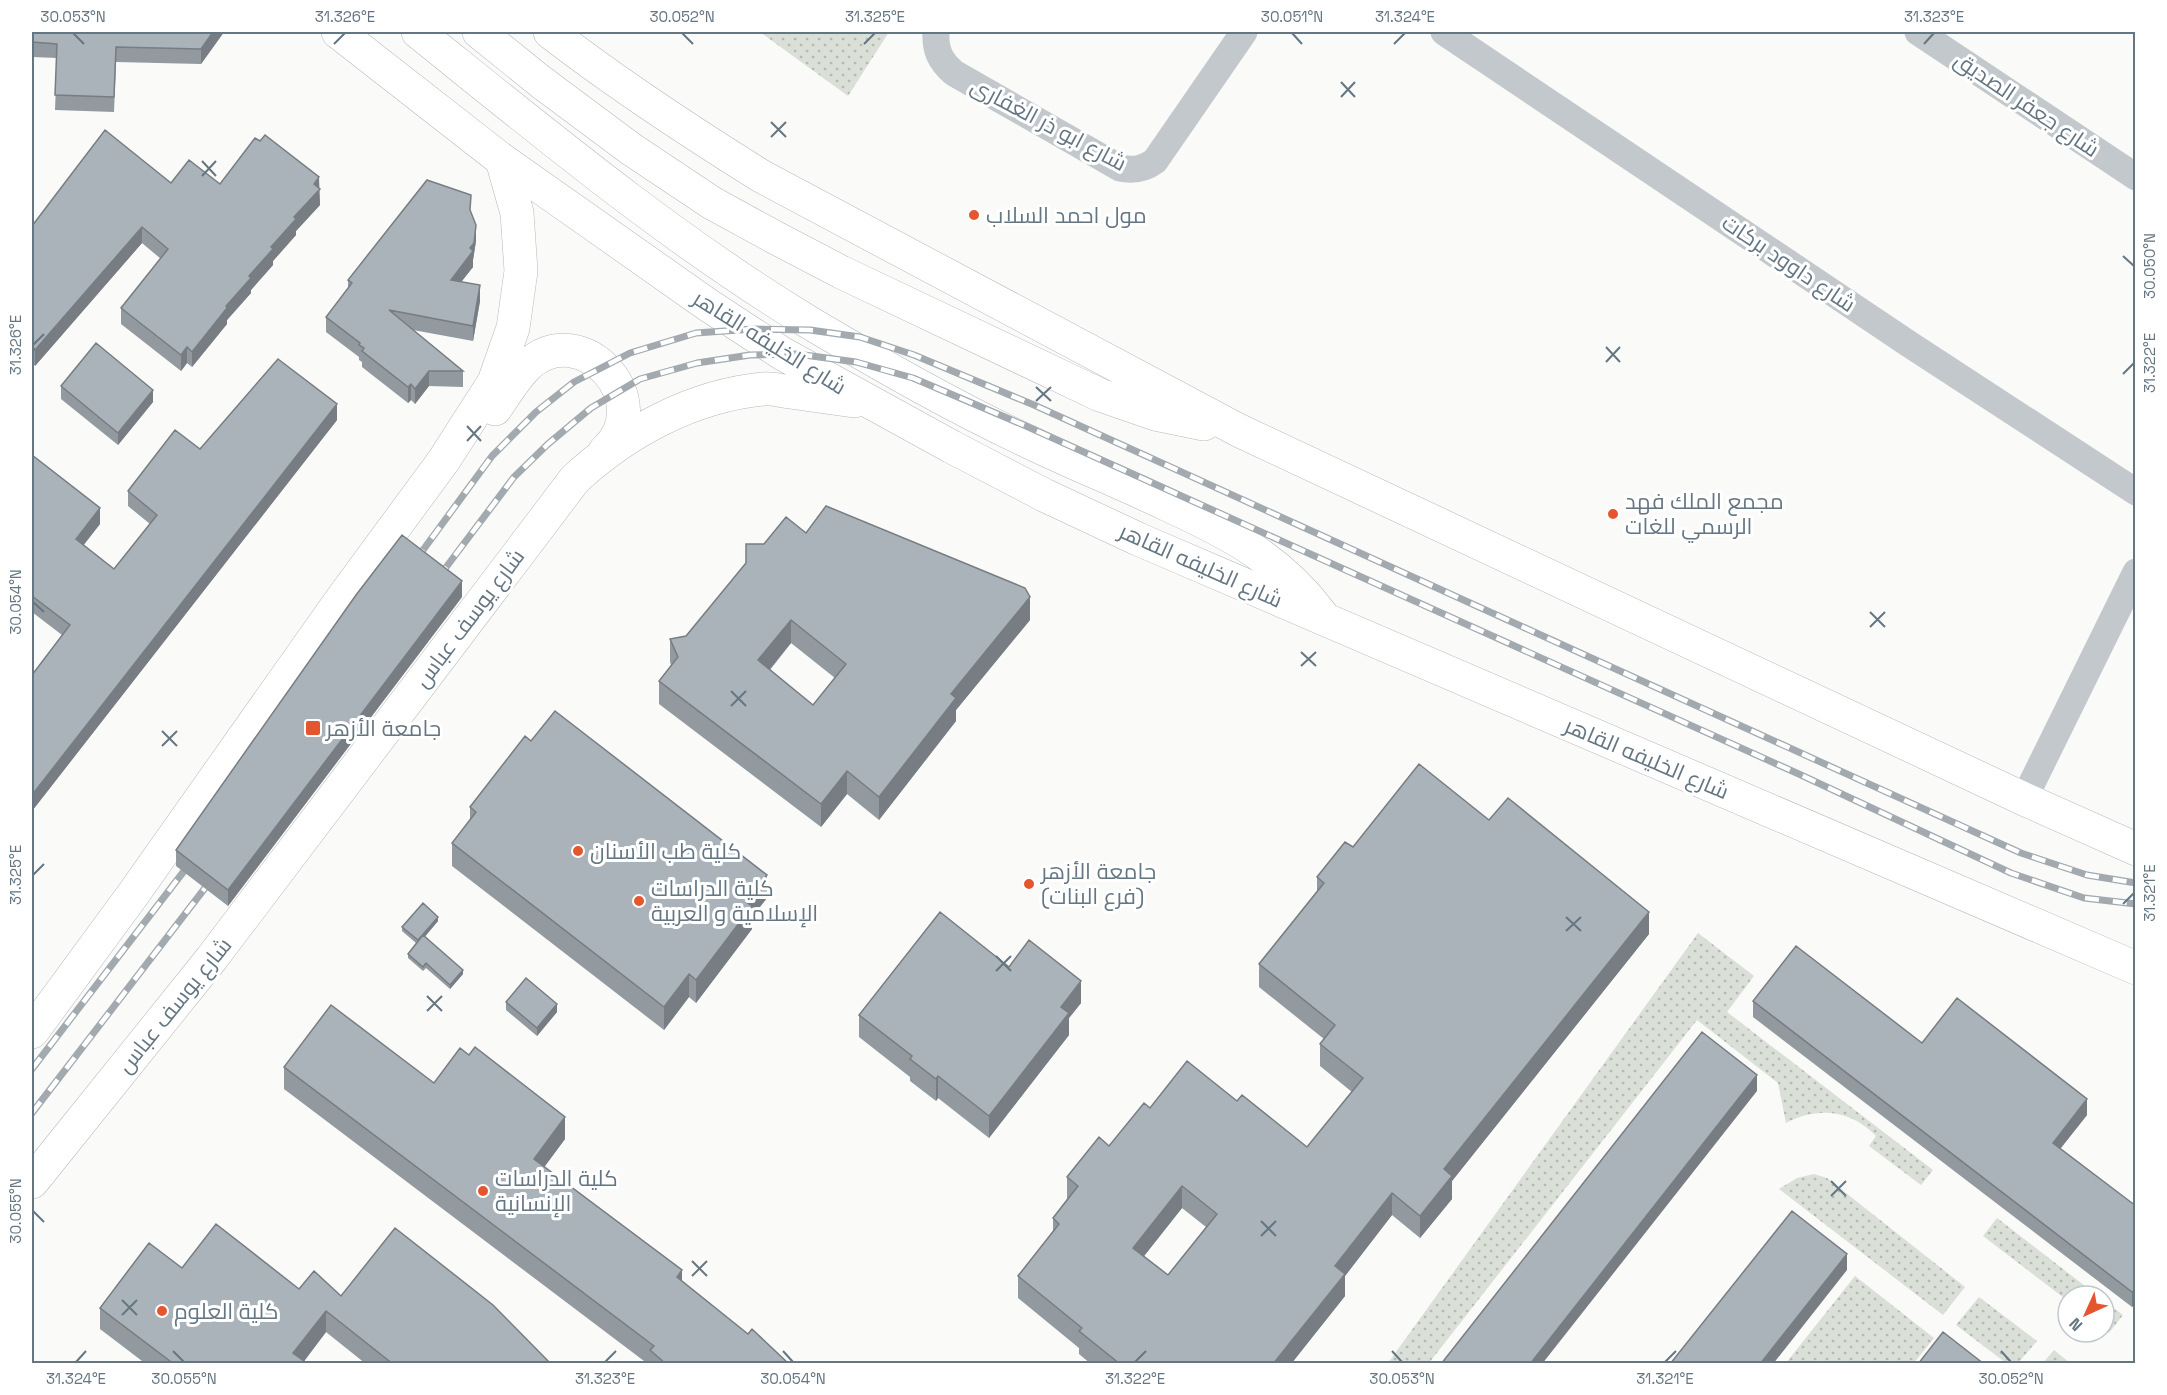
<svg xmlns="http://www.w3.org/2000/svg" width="2167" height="1395" font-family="'Space Grotesk',Cairo,sans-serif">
<defs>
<pattern id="green-dots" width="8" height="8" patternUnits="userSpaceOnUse" patternTransform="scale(1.5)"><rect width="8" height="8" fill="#dadfd7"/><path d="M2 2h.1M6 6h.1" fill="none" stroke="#b4b9b4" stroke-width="1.8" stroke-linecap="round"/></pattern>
</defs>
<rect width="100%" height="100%" fill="#fafaf8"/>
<path fill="url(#green-dots)" d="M760,32H889L848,96Z
M1698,933L1754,976L1727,1012L1933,1170L1921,1185L1869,1146L1876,1136C1851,1110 1818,1106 1786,1123L1778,1083L1697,1020L1429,1363H1388Z
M1814,1174L1827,1178L1965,1287L1943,1315L1779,1189L1797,1178Z
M1997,1218L2098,1296H2068V1301L1983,1236Z
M1855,1276L1934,1338L1914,1363H1786Z
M1979,1297L2037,1341L2018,1363H2006L1956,1325Z
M2104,1301L2123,1315L2109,1333L2104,1329Z
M2054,1350L2070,1363H2043Z"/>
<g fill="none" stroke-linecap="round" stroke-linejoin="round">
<defs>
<path id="major" d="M338,32L502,160L708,305L783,354L952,447L1044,495L1138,539L2136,968
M418,32C545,134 670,238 810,323C881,365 954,407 1029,442C1075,464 1122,483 1168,505C1229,533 1280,559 1321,614
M479,32L541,82L631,149L712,203L776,238L841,272L1100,395L1155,414L1204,424
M550,32C617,84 689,131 761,176L1238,430L2024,799L2136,849
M495,409C505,395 516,376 529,364C583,317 659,402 605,451
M32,1032L134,893L341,600L444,460L494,382L513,328L521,271L517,213L502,160
M32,1182L212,958L575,479C626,432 692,396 763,389C771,388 781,391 790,392C811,395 832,398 854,401"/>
</defs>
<use href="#major" stroke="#b5babe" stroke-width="34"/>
<path stroke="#c3c8cc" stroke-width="27" d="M936,32C935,50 940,61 954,73L1120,168C1134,171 1144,169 1155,161L1244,32
M1444,32L1909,344L2136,492
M1918,32L2136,177
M2024,799L2136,572"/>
<use href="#major" stroke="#fff" stroke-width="33"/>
<defs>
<path id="rail" d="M415,561L492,456L536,412L574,382L630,353L696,333L753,329L810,330L860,337L914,355L1034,405L2021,853L2087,875L2136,883
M438,578L514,477L548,444L591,408L640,379L697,363L750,355L797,354L856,362L913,378L1026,426L1801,775L2011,873L2084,898L2136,904
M32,1069L184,871
M32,1113L205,888"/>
</defs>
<use href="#rail" stroke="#a2aab0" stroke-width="7"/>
<use href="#rail" stroke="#fff" stroke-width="4.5" stroke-dasharray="14" stroke-linecap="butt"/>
</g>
<path fill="#929a9f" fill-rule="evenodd" d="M32,32H224L201,64L116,62L114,112L55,110L57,58L32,57Z
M171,183L319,188L320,205L296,231V235L273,261V265L251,290V293L227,320V324L192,367L187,363L181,371L121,324V308L161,259L142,243L35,366L32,362V226Z
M471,212L476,241L473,260V267L461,282L480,301L473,341L413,330L463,371V387L429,386L415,404L411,400L408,403L362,367V362L359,360V357L326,332V317L348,288V280Z
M61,386L153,402L118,445L61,399Z
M337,420L32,811V675L62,635L32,612V455L100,524L83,545L114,569L150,524L128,506V491L200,449Z
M806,533L1030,620L956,710V721L879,820L847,794L821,827L659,704V681L671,665L670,662V639L686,636L764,544ZM791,643L835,678L813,705L770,670Z
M462,597L228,906L176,866V850Z
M470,807L767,898L752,917V929L696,1003L689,997L664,1030L452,866V843L470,820Z
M1489,820L1649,934L1452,1181V1199L1420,1238L1392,1215L1345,1276V1296L1291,1364H1091L1079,1354V1348L1018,1298V1276L1053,1232V1218L1067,1199V1177L1109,1146L1150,1108L1237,1101L1307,1147L1352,1092L1320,1066V1044L1324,1039L1259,987V964L1317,891V877L1353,847ZM1182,1208L1206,1227L1168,1275L1144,1256Z
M438,921L425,936L463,974L450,989L426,968L423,971L408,958V954L416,943L402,931V927Z
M1009,967L1081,1003L1069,1018V1035L989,1138L938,1098L936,1101L910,1081V1077L859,1037V1015Z
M1753,1001L1922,1043L2087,1115L2060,1149L2136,1206V1303L2132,1307L1753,1017Z
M506,1002L557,1012L537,1036L506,1010Z
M284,1067L434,1083L565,1139L544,1167L682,1281L748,1334L789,1364H648L284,1089Z
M182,1268L341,1296L551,1364H366L326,1332L304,1361L308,1364H146L100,1329V1308Z"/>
<path fill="#777d82" d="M213,32H224L201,64V49Z
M319,177L320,205L296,231V235L273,261V265L251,290V293L227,320V324L192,367V352L294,217L314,184Z
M476,225V241L473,260V267L451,295V280L470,248Z
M142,227V243L35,366V350Z
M480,285V301L473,341V326Z
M187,347V363L181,371V355Z
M429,371V386L415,404V389Z
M411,384V400L408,403V387Z
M153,390V402L118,445V433Z
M337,404V420L32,811V795Z
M100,508V524L76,555V539Z
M462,581V597L228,906V890Z
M1030,597V620L956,710V721L879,820V797L951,694Z
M791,620V643L758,683V660Z
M847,771V794L821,827V804Z
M767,875V898L752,917V929L696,1003V980L746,902Z
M1649,912V934L1452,1181V1199L1420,1238V1216L1444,1169Z
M438,917V921L418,945V940Z
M463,970V974L450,989V985Z
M689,974V997L664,1030V1007Z
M1081,981V1003L1069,1018V1035L989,1138V1116L1061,1007Z
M557,1004V1012L537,1036V1028Z
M1757,1075V1091L1542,1364H1530Z
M938,1076V1098L936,1101V1079Z
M2087,1099V1115L2053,1158V1143Z
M565,1117V1139L534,1181V1159Z
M1182,1186V1208L1133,1270V1248Z
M1392,1193V1215L1345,1276V1296L1291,1364H1273L1335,1266Z
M1847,1254V1270L1773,1364H1760Z
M682,1270V1293L677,1277Z
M2136,1288V1303L2132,1307V1292Z
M326,1311V1332L302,1364L293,1353Z"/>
<path fill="#aab3b9" stroke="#777d82" stroke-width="1.5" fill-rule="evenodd" d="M32,32H213L201,49L116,47L114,97L55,95L57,44L32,42Z
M105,130L171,183L189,160L220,184L255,138L260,141L265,135L319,177L314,184L320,189L294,217L296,219L271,247L273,249L249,276L251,278L226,306L227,308L192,352L187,347L181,355L121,308L168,249L142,227L35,350L32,346V226L54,197Z
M427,180L471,195L470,210L476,225L474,243L470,248L473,251L451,280L480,285L473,326L389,310L463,371H429L415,389L411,384L408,387L362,351L364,348L359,345L360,343L326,317L352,283L348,280Z
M96,343L153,390L118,433L61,386Z
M278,359L337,404L32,795V675L70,625L32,596V455L100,508L76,539L114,569L157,515L128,491L175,430L200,449Z
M826,506L1025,588L1030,597L951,694L956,698L879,797L847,771L821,804L659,681L678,657L670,639L686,636L746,563V544H764L786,517L806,533ZM791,620L846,664L813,705L758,660Z
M402,535L462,581L228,890L176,850L356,595Z
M555,711L767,875L746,902L752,906L696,980L689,974L664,1007L452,843L476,812L470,807L525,736L531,741Z
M1419,764L1489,820L1508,798L1649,912L1444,1169L1452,1176L1420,1216L1392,1193L1335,1266L1345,1274L1273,1364H1120L1079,1331L1082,1328L1018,1276L1059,1224L1053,1218L1078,1186L1067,1177L1099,1137L1109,1146L1144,1103L1150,1108L1187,1061L1237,1101L1242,1095L1307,1147L1363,1078L1320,1044L1335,1025L1259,964L1324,883L1317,877L1345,842L1353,847ZM1182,1186L1217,1214L1168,1275L1133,1248Z
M423,903L438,917L418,940L402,927Z
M940,912L1009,967L1029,940L1081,981L1061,1007L1069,1013L989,1116L938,1076L936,1079L910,1059L912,1056L859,1015Z
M423,935L463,970L450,985L426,963L423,967L408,954Z
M1796,946L1922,1043L1957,998L2087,1099L2053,1143L2136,1206V1288L2132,1292L1753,1001Z
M526,978L557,1004L537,1028L506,1002Z
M331,1005L434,1083L460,1048L469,1055L475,1047L565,1117L534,1159L682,1270L677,1277L748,1334L752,1329L789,1364H666L650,1350L654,1346L284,1067Z
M1702,1032L1757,1075L1530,1364H1441Z
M1792,1211L1847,1254L1760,1364H1670Z
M216,1224L299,1289L314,1271L341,1296L395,1228L493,1305L551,1364H393L326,1311L293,1353L308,1364H174L100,1308L149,1243L182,1268Z
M1943,1332L1984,1364H1918Z"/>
<path fill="none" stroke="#657683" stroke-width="2" d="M73,33L84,44M682,33L693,44M1292,33L1302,44M334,44L345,33M864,44L875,33M1394,44L1405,33M1924,44L1934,33M1341,82L1355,97M1341,97L1355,82M771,122L786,137M771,137L786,122M202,161L216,176M202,176L216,161M2123,256L2134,266M33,345L44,334M1606,347L1620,362M1606,362L1620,347M2123,374L2134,363M1036,387L1051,401M1036,401L1051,387M467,426L481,441M467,441L481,426M33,602L44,612M1870,612L1885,627M1870,627L1885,612M1301,652L1316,666M1301,666L1316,652M731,691L746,706M731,706L746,691M162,731L177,746M162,746L177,731M33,875L44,864M2123,904L2134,893M1566,917L1581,931M1566,931L1581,917M996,956L1011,971M996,971L1011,956M427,996L442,1011M427,1011L442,996M1831,1181L1846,1196M1831,1196L1846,1181M33,1211L44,1222M1261,1221L1276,1236M1261,1236L1276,1221M692,1261L707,1276M692,1276L707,1261M122,1300L137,1315M122,1315L137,1300M173,1351L184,1362M783,1351L793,1362M1392,1351L1402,1362M2001,1351L2011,1362M76,1362L86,1351M605,1362L616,1351M1135,1362L1146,1351M1665,1362L1676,1351"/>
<g fill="#e4572e" stroke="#fff" stroke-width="2">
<circle cx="974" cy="215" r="6"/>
<circle cx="1613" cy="514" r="6"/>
<rect x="305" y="720" width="16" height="16" rx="3"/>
<circle cx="578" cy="851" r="6"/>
<circle cx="1029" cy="884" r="6"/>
<circle cx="639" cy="901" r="6"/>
<circle cx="483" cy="1191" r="6"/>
<circle cx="162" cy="1311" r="6"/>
</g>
<g text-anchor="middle" stroke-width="6" stroke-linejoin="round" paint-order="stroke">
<g font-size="22" fill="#657683" stroke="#fff">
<text transform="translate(2027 104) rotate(34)" y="8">شارع جعفر الصديق</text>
<text transform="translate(1049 124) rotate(28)" y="8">شارع ابو ذر الغفارى</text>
<text transform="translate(1789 263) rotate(34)" y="8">شارع داوود بركات</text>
<text transform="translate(770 342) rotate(32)" y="8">شارع الخليفه القاهر</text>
<text transform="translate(1201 565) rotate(24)" y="8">شارع الخليفه القاهر</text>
<text transform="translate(469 618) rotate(-53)" y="8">شارع يوسف عباس</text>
<text transform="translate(1647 758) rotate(23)" y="8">شارع الخليفه القاهر</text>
<text transform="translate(174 1005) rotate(-51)" y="8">شارع يوسف عباس</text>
</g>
<g font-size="22" fill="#657683" stroke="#fff" text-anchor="start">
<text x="986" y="223">مول احمد السلاب</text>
<text x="1625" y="509">مجمع الملك فهد<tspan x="1625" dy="25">الرسمي للغات</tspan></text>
<text x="326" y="736">جامعة الأزهر</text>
<text x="590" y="859">كلية طب الأسنان</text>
<text x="1041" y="879">جامعة الأزهر<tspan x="1041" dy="25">(فرع البنات)</tspan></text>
<text x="651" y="896">كلية الدراسات<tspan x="651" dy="25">الإسلامية و العربية</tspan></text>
<text x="495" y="1186">كلية الدراسات<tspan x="495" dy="25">الإنسانية</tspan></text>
<text x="174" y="1319">كلية العلوم</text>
</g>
</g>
<rect width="2167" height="1395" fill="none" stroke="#ffffff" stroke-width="66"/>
<g transform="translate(2086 1314) rotate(225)"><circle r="28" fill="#ffffff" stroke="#c1c8cd" stroke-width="1.5"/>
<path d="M0-4.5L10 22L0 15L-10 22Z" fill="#e4572e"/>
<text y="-9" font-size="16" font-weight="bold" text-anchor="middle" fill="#657683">N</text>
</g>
<rect x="33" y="33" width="2101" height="1329" fill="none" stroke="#657683" stroke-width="2"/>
<g font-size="15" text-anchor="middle" fill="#657683">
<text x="73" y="22">30.053°N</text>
<text x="345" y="22">31.326°E</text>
<text x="682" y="22">30.052°N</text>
<text x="875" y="22">31.325°E</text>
<text x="1292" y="22">30.051°N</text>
<text x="1405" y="22">31.324°E</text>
<text x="1934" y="22">31.323°E</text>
<text transform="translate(2150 266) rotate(-90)" y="5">30.050°N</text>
<text transform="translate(16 345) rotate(-90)" y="5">31.326°E</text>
<text transform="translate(2150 363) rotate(-90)" y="5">31.322°E</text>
<text transform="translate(16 602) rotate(-90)" y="5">30.054°N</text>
<text transform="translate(16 875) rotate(-90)" y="5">31.325°E</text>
<text transform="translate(2150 893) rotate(-90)" y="5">31.321°E</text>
<text transform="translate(16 1211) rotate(-90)" y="5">30.055°N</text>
<text x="76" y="1384">31.324°E</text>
<text x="184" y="1384">30.055°N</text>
<text x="605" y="1384">31.323°E</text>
<text x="793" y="1384">30.054°N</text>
<text x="1135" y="1384">31.322°E</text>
<text x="1402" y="1384">30.053°N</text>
<text x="1665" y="1384">31.321°E</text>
<text x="2011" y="1384">30.052°N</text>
</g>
</svg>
